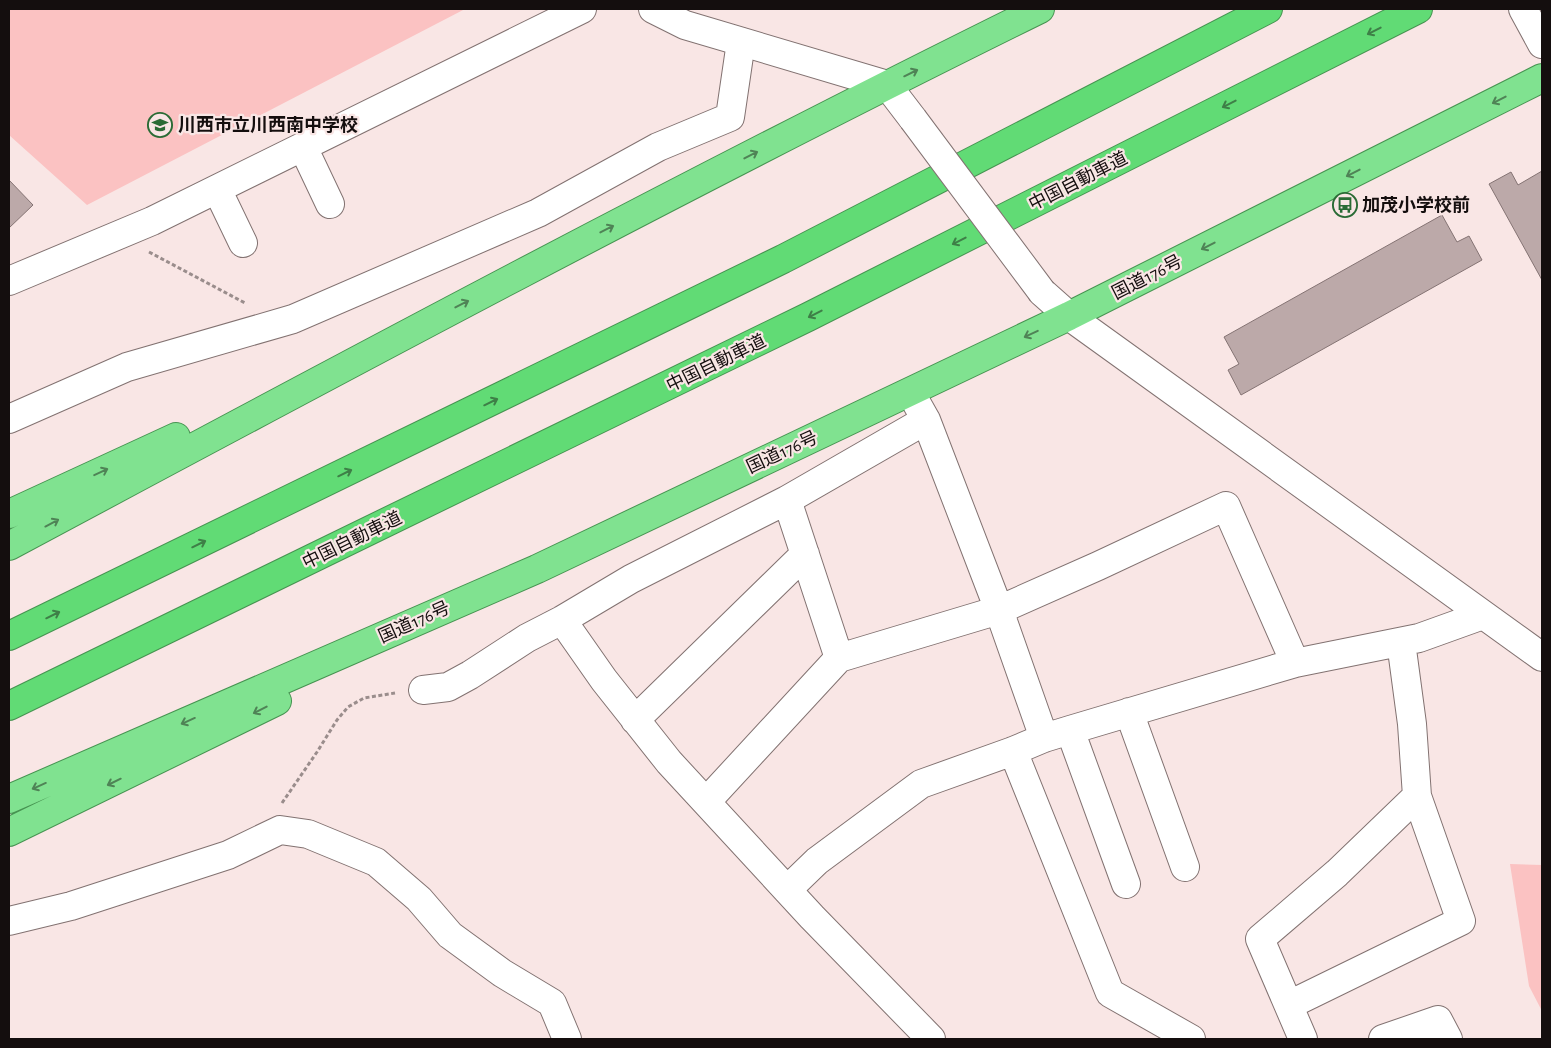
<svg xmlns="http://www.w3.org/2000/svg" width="1551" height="1048" font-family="'Alegreya Sans','Noto Sans JP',sans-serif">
<rect width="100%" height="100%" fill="#f9e6e5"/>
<path fill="#fbc2c2" d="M9,9H465L87,205L9,135Z
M1510,864L1542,865V1011L1529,986Z"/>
<path fill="#bca9a9" stroke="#847373" d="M1542,171V280L1489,184L1511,172L1518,185Z
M9,180L33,205L9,228Z
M1442,215L1457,242L1469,236L1482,260L1241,395L1228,370L1239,364L1224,337Z"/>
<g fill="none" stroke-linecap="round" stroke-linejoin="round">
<defs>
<path id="minor" d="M303,147L330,204
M217,189L243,243
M9,281L152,221L582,9
M1042,292L1069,316L1542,657
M9,419L127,367L293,319L538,213L658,147L730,117L741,42
M926,420L999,610L1044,738
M787,500L926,420L917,404
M562,620L604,680L669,762L812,917L931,1039
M839,658L999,610L1098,566L1226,506L1295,663
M423,690L448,687L470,675L527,638L562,620L631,579L787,500L839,658L706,802
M1129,712L1185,867
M635,720L805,554
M1070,730L1126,884
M1013,751L1110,993L1191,1039
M787,890L817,861L921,784L1013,751L1044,738L1070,730L1295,663L1419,638L1483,615
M9,921L71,906L228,855L280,830L308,834L376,862L419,899L450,935L502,973L552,1003L567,1039
M1289,1005L1461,921L1417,796L1412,724L1401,642
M1303,1039L1260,939L1337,873L1417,796
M1383,1039L1438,1020L1448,1039"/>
<path id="tertiary" d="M653,9L685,25L887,85L913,119
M1523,9L1542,44"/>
<path id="trunk" d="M9,514L176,437
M9,546C351,363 693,180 1040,9
M9,799L537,569L1069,316L1542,78
M9,832L277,701"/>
<path id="motorway" d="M9,636L783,259L1268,9
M9,706L808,317L1418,9"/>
</defs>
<use href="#minor" stroke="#827271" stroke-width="30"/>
<use href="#tertiary" stroke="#827271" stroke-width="30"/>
<use href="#trunk" stroke="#469351" stroke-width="30"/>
<use href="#motorway" stroke="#469351" stroke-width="30"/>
<path stroke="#9a8d8c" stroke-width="3" stroke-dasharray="4 2.5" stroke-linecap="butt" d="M149,252L245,303
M282,803L317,752L337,720L348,707L364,698L395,693"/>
<use href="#minor" stroke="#fff" stroke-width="28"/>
<use href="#tertiary" stroke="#fff" stroke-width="28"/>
<use href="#trunk" stroke="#80e290" stroke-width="28"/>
<use href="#motorway" stroke="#61db75" stroke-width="28"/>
<defs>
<path id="tertiary-bridge" d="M913,119L1042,292"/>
</defs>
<use href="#tertiary-bridge" stroke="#827271" stroke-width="30" stroke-linecap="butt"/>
<use href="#tertiary-bridge" stroke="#fff" stroke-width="28"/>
</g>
<defs><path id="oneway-shaft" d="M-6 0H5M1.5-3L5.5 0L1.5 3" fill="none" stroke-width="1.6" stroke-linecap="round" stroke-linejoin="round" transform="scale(1.25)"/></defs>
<g stroke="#3e7f47">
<use href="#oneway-shaft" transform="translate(1374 31) rotate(153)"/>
<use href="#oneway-shaft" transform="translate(1229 104) rotate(153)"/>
<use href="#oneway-shaft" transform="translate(959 241) rotate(153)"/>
<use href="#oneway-shaft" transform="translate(815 314) rotate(153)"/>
<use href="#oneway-shaft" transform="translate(491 402) rotate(-26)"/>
<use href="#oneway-shaft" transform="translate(345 473) rotate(-26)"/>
<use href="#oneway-shaft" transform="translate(199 544) rotate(-26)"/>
<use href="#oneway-shaft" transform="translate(53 615) rotate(-26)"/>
</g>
<g stroke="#4f8356">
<use href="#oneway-shaft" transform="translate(911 73) rotate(-26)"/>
<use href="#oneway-shaft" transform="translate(1499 100) rotate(153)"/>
<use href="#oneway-shaft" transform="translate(751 155) rotate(-27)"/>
<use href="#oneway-shaft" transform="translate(1353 173) rotate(153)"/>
<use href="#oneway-shaft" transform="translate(607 229) rotate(-27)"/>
<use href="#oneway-shaft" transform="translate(1208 246) rotate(153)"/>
<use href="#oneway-shaft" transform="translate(462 304) rotate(-27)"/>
<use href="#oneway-shaft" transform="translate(1031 334) rotate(155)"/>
<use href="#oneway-shaft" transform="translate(101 472) rotate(-25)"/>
<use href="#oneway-shaft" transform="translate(52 523) rotate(-28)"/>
<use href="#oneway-shaft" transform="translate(260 710) rotate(153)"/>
<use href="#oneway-shaft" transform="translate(188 721) rotate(156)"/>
<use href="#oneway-shaft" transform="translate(114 782) rotate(154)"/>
<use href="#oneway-shaft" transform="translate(39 786) rotate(156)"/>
</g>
<defs>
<symbol id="school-ring" viewBox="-11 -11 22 22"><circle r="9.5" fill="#f9e6e5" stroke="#2a6b35" stroke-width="1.5"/><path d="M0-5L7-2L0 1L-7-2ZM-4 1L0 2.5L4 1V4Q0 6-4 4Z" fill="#2a6b35"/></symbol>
<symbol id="bus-ring" viewBox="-11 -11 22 22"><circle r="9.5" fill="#f9e6e5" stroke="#2a6b35" stroke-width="1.5"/><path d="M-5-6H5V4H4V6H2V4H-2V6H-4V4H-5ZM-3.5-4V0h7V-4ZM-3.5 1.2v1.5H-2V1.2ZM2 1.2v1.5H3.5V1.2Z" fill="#2a6b35"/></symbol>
</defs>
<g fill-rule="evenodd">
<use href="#school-ring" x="146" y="111" width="28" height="28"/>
<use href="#bus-ring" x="1331" y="191" width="28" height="28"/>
</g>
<g text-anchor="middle" stroke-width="4.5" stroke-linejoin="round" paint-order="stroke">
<g font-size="18" font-weight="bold" fill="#140e0e" stroke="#f9e6e5" text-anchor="start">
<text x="178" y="131">川西市立川西南中学校</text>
<text x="1362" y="211">加茂小学校前</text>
</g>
<g font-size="18" fill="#140e0e" stroke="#f9e6e5">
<text transform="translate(1078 181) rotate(-27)" y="6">中国自動車道</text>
<text transform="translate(1147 277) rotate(-27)" y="6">国道176号</text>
<text transform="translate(716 363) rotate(-26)" y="6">中国自動車道</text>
<text transform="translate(782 452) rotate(-25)" y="6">国道176号</text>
<text transform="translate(352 540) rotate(-26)" y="6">中国自動車道</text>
<text transform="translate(414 622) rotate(-24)" y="6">国道176号</text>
</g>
</g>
<rect width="1551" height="1048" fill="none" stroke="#140e0e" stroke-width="20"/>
</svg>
